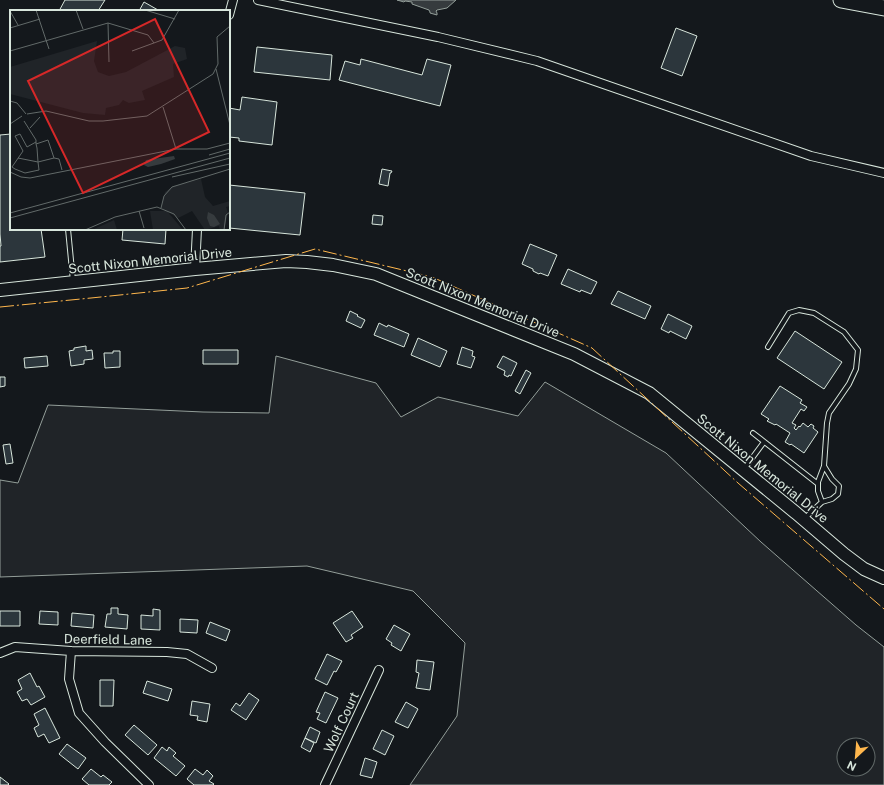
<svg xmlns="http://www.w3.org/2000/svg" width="884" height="785" font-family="'Public Sans',sans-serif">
<rect width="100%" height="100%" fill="#14181c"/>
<path fill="#202428" stroke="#939e99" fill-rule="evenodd" d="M276,356L376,383L401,417L438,397L518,416L545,382L666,453L761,542L856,625L884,647V785H410L457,716L465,643L413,591L307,566L0,577V480L18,483L48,405L203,412L269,413ZM844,745H868V769H844Z"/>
<path fill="#363b3e" stroke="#939e99" d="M397,0H456L447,8L437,10L436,11L437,13V15L430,13V12L429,10L412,4V2L405,1L404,2Z"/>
<path fill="#2c363c" stroke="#d8e6dc" d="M65,0H105L98,11H59Z
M144,2L158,10L157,11H139Z
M676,28L697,36L682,76L661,68Z
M257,47L332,55L330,80L254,72Z
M361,59L422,75L427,59L451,65L440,106L339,80L345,61L360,65Z
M242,97L277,102L272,145L239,141V138L229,137V108L240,110Z
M11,134V229H41L45,257L0,262V246H1L0,234V135Z
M382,169L392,171L391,173H390L388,186L379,184Z
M229,185L305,193L300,235L229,228Z
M373,215L383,216L382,225L372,224Z
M123,229H166L165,244L122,240Z
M530,244L557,255L548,276L540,273L539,274L533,271V269L522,264Z
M568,269L597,282L591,294L581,290L580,292L561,284Z
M618,291L651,306L645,319L611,304Z
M350,311L358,315L357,316L365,320L361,328L346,321Z
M668,314L692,326L686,339L670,331L669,333L661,329Z
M379,323L387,327L388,325L409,334L404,347L374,335Z
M795,331L842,362L824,389L777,358Z
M418,338L447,351L440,367L411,355Z
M86,346V351L92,350L93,359L84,360V364L71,366L69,351L74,350V348Z
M462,347L473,351L472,356L475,357L471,368L457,364Z
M203,350H238V364H203Z
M113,351H120V367L105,368L104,353H113Z
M47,356L48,366L25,368L24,358Z
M503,356L517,363L511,376L509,375L508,377L504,375L505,371L497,367Z
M526,370L531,373L520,394L515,391Z
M0,377H5V386L0,387Z
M780,386L802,400L800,403L807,407L804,411L801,409L792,423L796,425L794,428L796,430L799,426L800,427L803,423L808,427L811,424L814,426L813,428L818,432L804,453L791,444L790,445L785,442L790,433L776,424L775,425L767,421L769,419L761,414Z
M10,444L13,463L6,464L3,445Z
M111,608H118V614L128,615L127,629L105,627L107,614H111Z
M153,609L160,610V630L141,629V615L153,616Z
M0,611H20V626H0Z
M40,611L58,612V625L39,624Z
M352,611L363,627L351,635L353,638L346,642L333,623Z
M72,613L94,615L93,628L71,626Z
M180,619L198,620L197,633L180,632Z
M210,622L230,630L226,641L206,633Z
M394,625L410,634L401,651L391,645L392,643L386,639Z
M327,654L342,661L336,672L334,671L327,685L315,679Z
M417,660L434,662L430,690L416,688L419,673L416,672Z
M30,673L37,687L39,686L45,697L31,705L27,699L22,701L17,692L22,689L18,680Z
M100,680H114L113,706H100Z
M147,681L172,689L168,701L143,693Z
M325,692L338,698L326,723L317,719L320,713L316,712Z
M249,693L259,700L246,720L231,710L236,703L240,706Z
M192,701L210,704L207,722L197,720L198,716L190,715Z
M406,702L418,709L408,728L395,722Z
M45,708L60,738L49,743L44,734L38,737L34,728L39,725L34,714Z
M134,725L157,745L148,755L125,735Z
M310,727L320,732L316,743L305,738Z
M382,730L394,736L385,755L373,749Z
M305,738L314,743L310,752L301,747Z
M67,744L86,758L78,769L59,754Z
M162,747L167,751L169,747L176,753L173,756L185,766L176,776L154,758Z
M365,758L377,762L372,778L360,775Z
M91,769L101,777L103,775L112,782L109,785H89L82,779Z
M195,769L203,775L207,770L213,776L209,781L214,784L213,785H194L187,779Z
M0,777L9,784L8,785H0Z"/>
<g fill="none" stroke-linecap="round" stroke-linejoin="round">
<defs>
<path id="lane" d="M68,229L73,281
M768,347L789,313L799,310L814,313L844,332L858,350L856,369L849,384L829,413L827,423L824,466L832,479L839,486L838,494L832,499L822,502L805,518
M753,433L818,484
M744,469L764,442
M822,502L818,491V482L824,466"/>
<path id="street" d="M258,0L438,37L537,61L811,156L884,173
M229,15L233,0
M195,269L197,229
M71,651L69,679L79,713L105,742L149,785
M0,653L15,647L71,651L167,652L187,654L212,668
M325,785L379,670"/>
<path id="secondary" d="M0,290L195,269L286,261L307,262L333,265L376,274L574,354L649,393L796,513L844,554L864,569L884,578"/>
<path id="highway" d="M841,0L884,8"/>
</defs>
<use href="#lane" stroke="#d8e6dc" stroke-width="6"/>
<use href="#street" stroke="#d8e6dc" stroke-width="10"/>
<use href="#secondary" stroke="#d8e6dc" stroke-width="14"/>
<use href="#highway" stroke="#d8e6dc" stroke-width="17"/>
<use href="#lane" stroke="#14181c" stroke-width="4"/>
<use href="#street" stroke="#14181c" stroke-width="8"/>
<use href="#secondary" stroke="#14181c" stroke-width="12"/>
<use href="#highway" stroke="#14181c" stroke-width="15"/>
<path stroke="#ffb74d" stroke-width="1" stroke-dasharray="14 3 2 3" stroke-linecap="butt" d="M0,307L91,298L187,288L315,249L432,277L592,348L738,483L884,609"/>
</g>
<g text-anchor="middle" stroke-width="3" stroke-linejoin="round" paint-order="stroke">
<g font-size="13" fill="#d8e6dc" stroke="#14181c">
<text transform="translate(150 260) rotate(-6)" y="5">Scott Nixon Memorial Drive</text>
<text transform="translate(483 302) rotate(22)" y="5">Scott Nixon Memorial Drive</text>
<text transform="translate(763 468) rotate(39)" y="5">Scott Nixon Memorial Drive</text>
<text transform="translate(108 639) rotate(1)" y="5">Deerfield Lane</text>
<text transform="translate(341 722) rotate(-65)" y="5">Wolf Court</text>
</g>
</g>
<g transform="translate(10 10)">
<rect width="220" height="220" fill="#14181c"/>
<path d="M87,31L84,51L88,62L99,66L116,62L165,36L175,38L177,49L163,54L164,67L132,81L135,90L119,93L113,90L109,95L96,98L95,105L73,103L0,84V57ZM191,169L195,187L203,196L220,191V196L216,197L218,203L214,220H210L209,216L195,220L182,201L168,208L151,198L155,182L163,176ZM140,201H157L173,220H143ZM104,210L107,220H82Z" fill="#202428"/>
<path d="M164,146L165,149L151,154L138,157L134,155L136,150ZM198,202L204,205L210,214L204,217L200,216L197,208Z" fill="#363b3e"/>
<path fill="none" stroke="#626a69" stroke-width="1" d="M26,0L39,39M66,0L73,19M135,0L165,9M0,1L8,15M98,13L99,52M0,18L30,9M0,41L98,13L138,25L144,33M122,41L152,30L169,0M206,59L220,115M0,91L7,93L16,104M153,97L166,139M17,104L36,101L79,111H93L137,106L203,64L208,54L207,27L220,16M14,111L26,130V134L27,138L28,152L29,160L15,163L5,159L2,157L13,141L5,126L10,124L17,137L26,132M0,114L12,106M20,118L30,107M199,145L220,139M8,148L28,152L44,148L38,130L26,134M44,148L49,149L52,160M0,162L11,167L20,168L166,139H197L220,133M162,167L220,154M151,198L154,186L162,177L220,159M129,201L134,218M0,203L220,143M0,208L220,148M75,220L105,207L147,197L164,204L176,220M214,220L216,205L220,202"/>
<path fill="#d62828" fill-opacity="0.15" stroke="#d62828" stroke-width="2" d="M145,9L199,122L73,183L18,71Z"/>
<rect width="220" height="220" fill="none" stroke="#d8e6dc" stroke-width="2"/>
</g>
<g transform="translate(856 757) rotate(206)"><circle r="19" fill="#14181c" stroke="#626a69"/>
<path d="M0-3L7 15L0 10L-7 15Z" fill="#ffb74d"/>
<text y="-6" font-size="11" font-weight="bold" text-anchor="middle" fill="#d8e6dc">N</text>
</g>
</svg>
